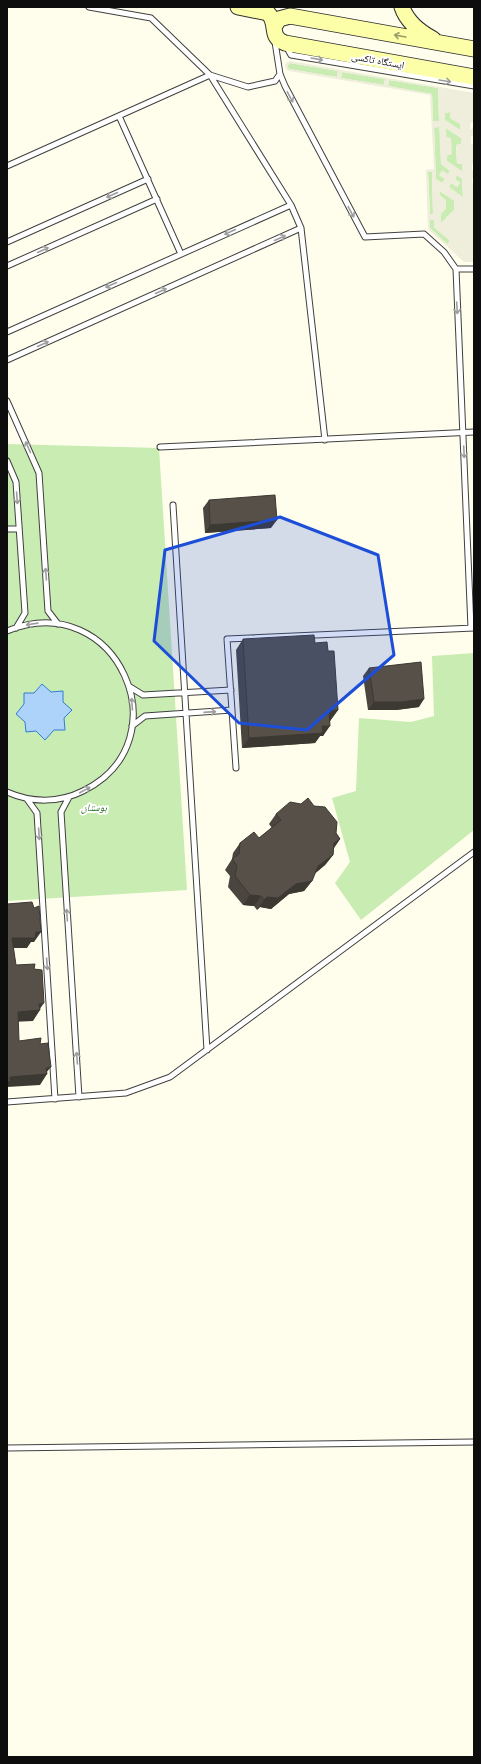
<svg xmlns="http://www.w3.org/2000/svg" width="481" height="1764" font-family="'Noto Serif','Noto Naskh Arabic',serif">
<rect width="100%" height="100%" fill="#fffeec"/>
<path fill="#c9ecb3" d="M290,63L338,71L337,77L289,69L287,66Z
M342,72L385,79L384,85L341,78Z
M389,80L438,88L439,121L433,122L432,94L388,86Z
M450,112V118L460,124V130L445,120V113Z
M434,127H440L441,164L450,171L448,174L439,175L445,179L442,183L436,179Z
M446,128L461,138V144L456,145L457,164H462V172L447,161Z
M428,172H432L433,214L430,215Z
M457,175L462,179L463,198L449,187L451,183L457,187L460,183L455,179Z
M439,191L454,200V210L441,223Z
M430,220H434V227L450,241L447,244L430,228Z
M7,444L159,448L187,890L7,901Z
M474,653V830L361,920L335,883L350,862L332,798L356,791L359,718L411,722L434,716L432,656Z"/>
<path fill="#efeddb" fill-rule="evenodd" d="M290,61L474,93V120L470,124V130L474,127V134L471,137V144H474V163L472,164V171L474,170V177L472,179L474,196V262H464L428,229L426,170L434,169L430,95L289,71L286,69L285,65L287,62ZM290,63L338,71L337,77L289,69L287,66ZM342,72L385,79L384,85L341,78ZM389,80L438,88L439,121H433L432,94L388,86ZM450,112V118L460,124V130L445,120V113ZM439,127L441,164L450,171L448,174L442,170L439,175L445,179L442,183L436,179L434,128ZM446,128L461,138V144L456,145L457,164H462V171L447,161V156L452,154L451,138L446,137ZM428,172H432L433,214H430ZM457,175L462,179L463,197L449,187L451,183L457,187L460,182L455,179ZM440,191L454,201V210L441,223V214L446,209V200L440,195ZM430,220H434V227L450,241L447,244L430,228Z"/>
<path fill="#add3fa" stroke="#2f7cd6" d="M42,684L51,692L63,691V702L72,710L64,718L65,730H54L45,740L36,731L26,732L25,722L16,714L24,704V693H34Z"/>
<g fill="none" stroke-linecap="round" stroke-linejoin="round">
<defs>
<path id="lane" d="M89,7L151,18L210,75L291,205L301,228L325,440
M275,42L280,74L285,86L365,237L424,234L444,252L456,269H474
M286,46L291,55L474,86
M119,116L181,254
M7,166L210,75L248,87L275,81L280,74
M7,242L148,179
M7,266L157,199
M456,269L471,628
M7,332L291,205
M7,360L301,228
M7,401L39,473L48,611L58,624
M160,447L474,432
M7,461L16,482L25,613L16,628
M173,505L207,1050
M7,529H19
M7,631C117,586 185,741 83,791C59,803 32,803 7,792
M130,687L143,695L231,690
M132,726L145,716L232,710
M236,768L227,639L474,628
M69,797L61,812L79,1097
M27,799L37,813L55,1099
M7,1102L126,1093L170,1077L474,852
M7,1448L474,1442"/>
<path id="secondary" d="M238,7L268,13C279,24 268,37 285,43L474,77
M402,7C407,22 420,32 433,39
M274,27L279,19L290,16L474,49"/>
</defs>
<use href="#lane" stroke="#404040" stroke-width="7"/>
<use href="#secondary" stroke="#2f2f2f" stroke-width="17"/>
<use href="#lane" stroke="#fff" stroke-width="5"/>
<use href="#secondary" stroke="#fcffa7" stroke-width="15"/>
</g>
<path fill="#4a453e" d="M209,500L271,528L205,533L203,508Z
M243,639L315,643L328,651L338,710L330,721L323,736H320L315,743L242,748L236,650Z
M369,668L419,707L396,710H368L363,676Z
M276,814L336,833L340,839L334,848L333,855L325,865L315,873L312,881L304,891L289,894L271,909L260,907L257,910L254,906L243,905L228,887L230,876L225,870L232,859L233,853L240,843L259,838L272,828L269,824Z"/>
<path fill="#3c3832" d="M277,520L271,528L205,533L210,525Z
M424,699L419,707L396,710H368L374,702Z
M338,710L330,721H322L329,711Z
M322,726H330L323,736H320L315,743L242,748L249,738Z
M340,839L333,849L334,843Z
M333,855L325,865L311,877L318,866Z
M312,881L304,891L289,894L271,909L260,907L257,910L264,900L267,897L296,884Z
M250,895L261,896L254,906L243,905Z
M36,932H41L34,942H31L27,948H7L12,938Z
M44,1003L39,1010H40L33,1021L11,1022L18,1012L39,1004Z
M51,1067L45,1074H47L40,1085L7,1087V1081L10,1077Z"/>
<path fill="#565048" stroke="#3c3832" d="M275,495L277,520L210,525L209,500Z
M314,635L315,643L327,642L328,651H334L338,710L329,711L330,726H322L323,733L249,738L243,639Z
M421,662L424,699L402,702H374L369,668Z
M308,798L314,806L325,807L337,822L336,833L340,839L334,843L333,855L318,866L312,881L296,884L278,898L267,897L264,900L261,896L250,895L235,876L237,866L232,859L239,854L240,843L254,832L259,838L281,820L276,814L290,802L301,804Z
M32,902L34,908L39,906L41,932H36L35,938H12L16,965L35,964L34,969L42,970L44,1003L39,1004L40,1010L18,1012L19,1041L41,1038L40,1044L48,1043L51,1067L46,1068L47,1074L10,1077V1081L7,1082V904Z"/>
<defs><path id="oneway-shaft" d="M-6 0H5M1.5-3L5.5 0L1.5 3" fill="none" stroke-width="1.6" stroke-linecap="round" stroke-linejoin="round"/></defs>
<use stroke="#9c9e69" href="#oneway-shaft" transform="translate(400 36) rotate(-170)"/>
<g stroke="#9e9e9e">
<use href="#oneway-shaft" transform="translate(317 59) rotate(10)"/>
<use href="#oneway-shaft" transform="translate(445 81) rotate(9)"/>
<use href="#oneway-shaft" transform="translate(290 97) rotate(62)"/>
<use href="#oneway-shaft" transform="translate(112 195) rotate(156)"/>
<use href="#oneway-shaft" transform="translate(351 212) rotate(62)"/>
<use href="#oneway-shaft" transform="translate(230 232) rotate(156)"/>
<use href="#oneway-shaft" transform="translate(280 238) rotate(-24)"/>
<use href="#oneway-shaft" transform="translate(43 250) rotate(-24)"/>
<use href="#oneway-shaft" transform="translate(111 285) rotate(156)"/>
<use href="#oneway-shaft" transform="translate(161 291) rotate(-24)"/>
<use href="#oneway-shaft" transform="translate(457 308) rotate(87)"/>
<use href="#oneway-shaft" transform="translate(43 344) rotate(-24)"/>
<use href="#oneway-shaft" transform="translate(28 447) rotate(-114)"/>
<use href="#oneway-shaft" transform="translate(464 452) rotate(87)"/>
<use href="#oneway-shaft" transform="translate(17 498) rotate(86)"/>
<use href="#oneway-shaft" transform="translate(46 574) rotate(-94)"/>
<use href="#oneway-shaft" transform="translate(32 624) rotate(172)"/>
<use href="#oneway-shaft" transform="translate(132 704) rotate(-94)"/>
<use href="#oneway-shaft" transform="translate(210 712) rotate(-4)"/>
<use href="#oneway-shaft" transform="translate(85 790) rotate(-28)"/>
<use href="#oneway-shaft" transform="translate(39 834) rotate(86)"/>
<use href="#oneway-shaft" transform="translate(67 915) rotate(-94)"/>
<use href="#oneway-shaft" transform="translate(47 964) rotate(86)"/>
<use href="#oneway-shaft" transform="translate(77 1058) rotate(-94)"/>
</g>
<path fill="#1d4ed8" fill-opacity="0.2" stroke="#1d4ed8" stroke-width="3" stroke-linejoin="round" d="M280,517L378,555L394,655L307,730L239,723L154,641L165,550Z"/>
<g text-anchor="middle" stroke-width="4" stroke-linejoin="round" paint-order="stroke">
<g font-size="10" fill="#0d0d0d" stroke="#fff">
<text transform="translate(378 60) rotate(10)" y="4">ایستگاه تاکسی</text>
</g>
<g font-size="10" font-style="italic" fill="#1e6919" stroke="#fff">
<text x="94" y="811">بوستان</text>
</g>
</g>
<rect width="481" height="1764" fill="none" stroke="#0d0d0d" stroke-width="16"/>
</svg>
